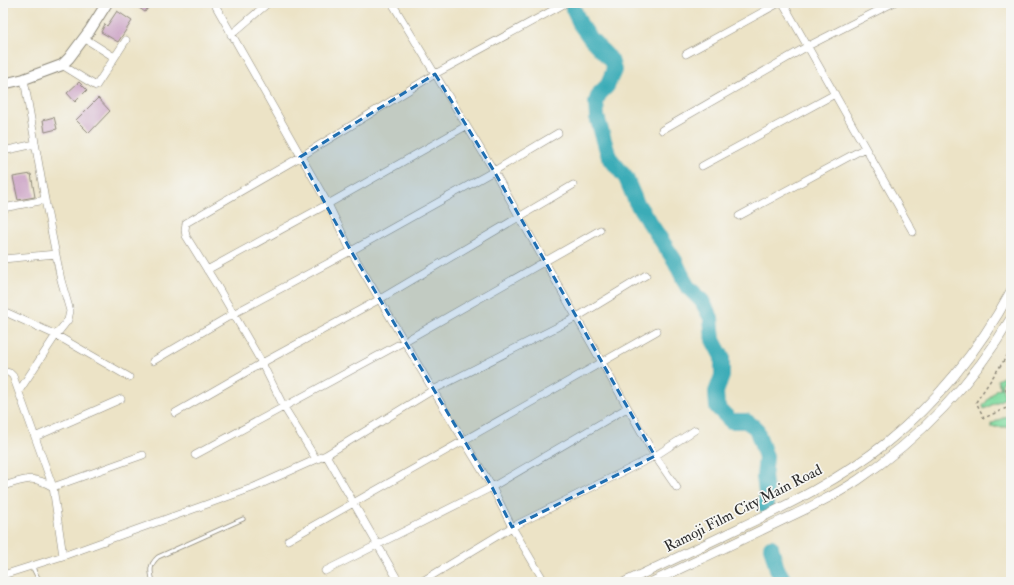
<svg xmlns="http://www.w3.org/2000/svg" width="1014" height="585" font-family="'IM FELL Double Pica',serif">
<rect width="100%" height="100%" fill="#f6f6f2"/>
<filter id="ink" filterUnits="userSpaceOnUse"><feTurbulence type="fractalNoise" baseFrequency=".025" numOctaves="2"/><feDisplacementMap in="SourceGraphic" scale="8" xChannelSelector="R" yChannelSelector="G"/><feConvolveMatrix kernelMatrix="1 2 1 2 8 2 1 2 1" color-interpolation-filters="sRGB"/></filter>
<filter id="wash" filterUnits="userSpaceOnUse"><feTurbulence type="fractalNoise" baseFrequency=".012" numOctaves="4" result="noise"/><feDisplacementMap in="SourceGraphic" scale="16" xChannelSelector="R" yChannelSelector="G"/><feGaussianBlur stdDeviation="0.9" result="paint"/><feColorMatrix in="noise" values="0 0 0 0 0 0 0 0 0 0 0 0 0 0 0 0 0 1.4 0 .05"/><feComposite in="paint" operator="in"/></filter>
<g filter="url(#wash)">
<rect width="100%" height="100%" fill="#ece3c6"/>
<path fill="#81dba0" stroke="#568366" d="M1011,367V380L1008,378C997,383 1004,390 1005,398L984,409L983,406L996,389L1001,388L997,380L1005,376Z
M1011,414V427H991V424Z"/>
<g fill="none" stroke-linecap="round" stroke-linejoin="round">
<path stroke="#3bacb7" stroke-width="16" d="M571,3L580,24L591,39L611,60L614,70L607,86L599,94L596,102L597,117L609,157L626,178L636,202L675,261L687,286L702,301L711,318L713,340L722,357V376L716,392L717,407L731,421H746L756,428L766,457L764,477L766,491V506
M771,547L777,569L785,582"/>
</g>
<g id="blocks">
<path fill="#c89bc1" d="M132,3H151L145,12Z
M117,11L132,21L118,42L101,32L105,24L107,26Z
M79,82L87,90L75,102L67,93Z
M98,98L110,111L89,133L76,120Z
M54,117L57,129L45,132L43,120Z
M31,174L35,197L18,200L13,177Z"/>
</g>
</g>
<g filter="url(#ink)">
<use href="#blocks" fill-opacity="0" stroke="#8c8778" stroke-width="1"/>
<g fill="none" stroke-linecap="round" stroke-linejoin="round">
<defs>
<path id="service" d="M32,566L40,582
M153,582C150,571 149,565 158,557L243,519"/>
<path id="minor" d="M214,3L328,204L351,251L433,390L492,487L512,527L544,581
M392,3L494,171L519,216L655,456L677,488
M783,3L913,232
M231,35L268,3
M84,38L114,57
M686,54L779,3
M62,65L96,86L126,40
M662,130L808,46L893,3
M3,151L35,144
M702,166L835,94
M3,208L45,200
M739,216L865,148
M3,259L56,254
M207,270L328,204L466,126
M3,311L56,335L129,377
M153,361L233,314L351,251L494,171L558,133
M3,371L10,373L13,376L53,487L63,556
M19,391L56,335L68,320L70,311L61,280L45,200L24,79
M175,413L262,363L380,299L573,185
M35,437L121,399
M195,455L405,341L600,230
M326,455L399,582
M316,459L284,407L262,363L216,284L186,236L185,230L186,223L300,157L435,74L566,3
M3,486C25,480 31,474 53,487L143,455
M288,540L657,331
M325,571L492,487L627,408
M3,575L63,556L252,488L326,455L433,390L577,317L646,275
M421,582L512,527L655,456L695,430"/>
<path id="tertiary" d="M625,582C661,565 698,548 735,530C788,505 841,479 886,443C937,402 980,348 1011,291
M652,582C692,563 731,545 770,526C800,512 831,498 858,480C919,439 974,382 1011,318"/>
<path id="secondary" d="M3,84L24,79L62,65L69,58L90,30L107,3"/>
</defs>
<use href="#service" stroke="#8c8778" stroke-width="5"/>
<use href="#minor" stroke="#8c8778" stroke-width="8"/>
<use href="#tertiary" stroke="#8c8778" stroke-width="10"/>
<use href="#secondary" stroke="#8c8778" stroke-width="12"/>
<path stroke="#8c8778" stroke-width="1.5" stroke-dasharray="3 3" stroke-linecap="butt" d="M1011,350L976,402L984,418L1011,406
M1011,386L1008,387L1006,390L1011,401"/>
<use href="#service" stroke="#fff" stroke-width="3.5"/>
<use href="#minor" stroke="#fff" stroke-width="7"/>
<use href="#tertiary" stroke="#fff" stroke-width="9"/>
<use href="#secondary" stroke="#fff" stroke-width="10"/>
</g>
</g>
<path fill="#1f6fb2" fill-opacity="0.2" stroke="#1f6fb2" stroke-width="3" stroke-dasharray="8 5" stroke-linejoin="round" d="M435,74L494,171L655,456L512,527L492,487L351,251L300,157Z"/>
<g text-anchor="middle" stroke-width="3.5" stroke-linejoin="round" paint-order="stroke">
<g font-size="15" fill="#2b2b2b" stroke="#f6f6f2">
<text transform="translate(743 508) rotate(-27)" y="5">Ramoji Film City Main Road</text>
</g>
</g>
<rect width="1014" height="585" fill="none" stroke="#f6f6f2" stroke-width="16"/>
</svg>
